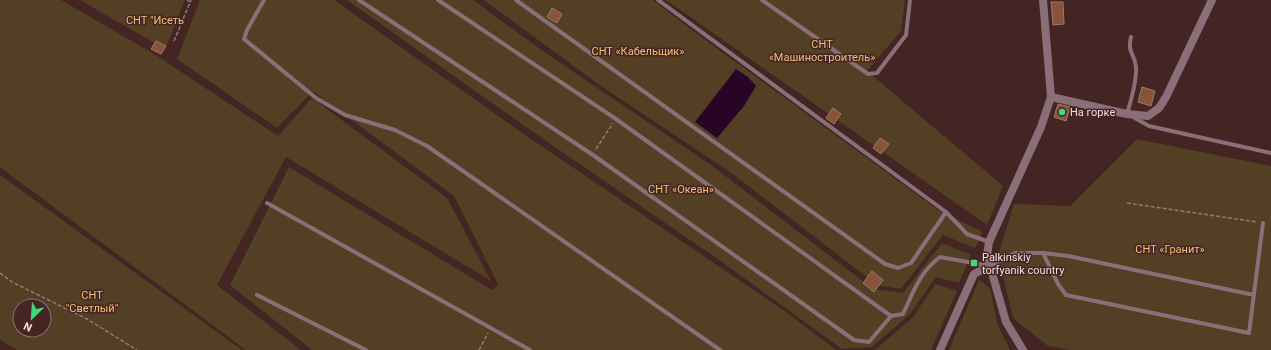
<svg xmlns="http://www.w3.org/2000/svg" width="1271" height="350" font-family="Roboto,sans-serif">
<rect width="100%" height="100%" fill="#442524"/>
<path fill="#523f24" fill-rule="evenodd" d="M0,0H61L154,54L278,136L312,98L447,198L491,281L286,157L217,285L301,350H246L0,167Z
M80,0H185L165,49Z
M200,0H334L531,139L786,312L836,350H312L230,285L289,167L492,290L498,284L454,196L313,91L277,128L177,59Z
M347,0H473L540,49L711,165L873,289L903,293L942,243L971,255L959,283L936,277L910,314L872,347L842,349L722,262L523,125Z
M484,0H653L700,36L938,210L983,232L975,248L943,235L901,289L877,285L733,174L601,86Z
M666,0H905L901,31L867,71L1003,186L987,225Z
M1137,139L1271,166V350H1071L1048,346L1013,318L998,255L1014,204L1070,206Z
M0,175L242,350H17L0,340ZM20,306H44V330H20Z
M979,280L990,288L998,326L1010,350H949Z
M935,284L957,291L931,350H875L913,317Z"/>
<path fill="#290427" d="M736,69L748,77L756,86L744,106L717,138L695,122Z"/>
<path fill="#885439" stroke="#9a7a6a" d="M1051,2H1063L1064,24L1053,25Z
M552,8L562,14L557,23L547,17Z
M156,41L166,46L161,54L151,49Z
M1142,87L1155,91L1151,106L1138,102Z
M1058,104L1070,107L1066,121L1054,117Z
M833,108L841,114L834,124L826,118Z
M880,138L889,144L881,154L873,148Z
M872,271L883,280L874,292L863,283Z"/>
<g fill="none" stroke-linecap="round" stroke-linejoin="round">
<path stroke="#947978" stroke-width="1.5" stroke-dasharray="4 2" stroke-linecap="butt" d="M187,0L190,2
M174,41L191,0
M596,149L613,123
M1127,203L1257,222
M0,273L12,282L87,319L137,350
M479,350L488,333"/>
<path stroke="#8a6f78" stroke-width="4" d="M264,0L247,30L244,39L316,98L345,115L395,130L427,146L720,350
M359,0L593,155L854,340L869,342L891,316
M438,0L616,119L891,316L903,314C914,291 919,273 940,257L990,266L1015,253H1043L1068,256L1254,295
M516,0L885,264L898,268L911,263L946,212
M658,0L946,212L967,234L989,242
M762,0L868,74L877,73L906,35L910,0
M1127,114C1131,100 1137,82 1136,67C1135,54 1127,53 1131,37
M1133,117L1149,126L1271,153
M267,203L530,350
M1043,253L1058,284L1066,295L1249,333L1263,223
M257,295L366,350"/>
<path stroke="#8a6f78" stroke-width="8" d="M1051,97L1127,114L1148,116L1159,108L1166,97L1212,0
M940,350L974,274L990,266L1006,322L1023,350"/>
<path stroke="#8a6f78" stroke-width="8" d="M990,266L987,256L989,242L1041,127L1051,97L1043,0"/>
</g>
<g fill="#44d77b" stroke="#442524" stroke-width="1.5">
<circle cx="1062" cy="112" r="4"/>
<rect x="970" y="259" width="8" height="8" rx="2"/>
</g>
<g text-anchor="middle" stroke-width="3" stroke-linejoin="round" paint-order="stroke">
<g font-size="11" fill="#f5bf75" stroke="#442524">
<text x="155" y="24">СНТ "Исеть</text>
<text x="822" y="48">СНТ<tspan x="822" dy="13">«Машиностроитель»</tspan></text>
<text x="638" y="55">СНТ «Кабельщик»</text>
<text x="681" y="193">СНТ «Океан»</text>
<text x="1170" y="253">СНТ «Гранит»</text>
<text x="92" y="299">СНТ<tspan x="92" dy="13">"Светлый"</tspan></text>
</g>
<g font-size="11" fill="#f4dfde" stroke="#442524" text-anchor="start">
<text x="1070" y="116">На горке</text>
<text x="982" y="261">Palkinskiy<tspan x="982" dy="13">torfyanik country</tspan></text>
</g>
</g>
<g transform="translate(32 318) rotate(205)"><circle r="19" fill="#442524" stroke="#8a6f6e"/>
<path d="M0-3L7 15L0 10L-7 15Z" fill="#44d77b"/>
<text y="-6" font-size="11" font-weight="bold" text-anchor="middle" fill="#f4dfde">N</text>
</g>
</svg>
